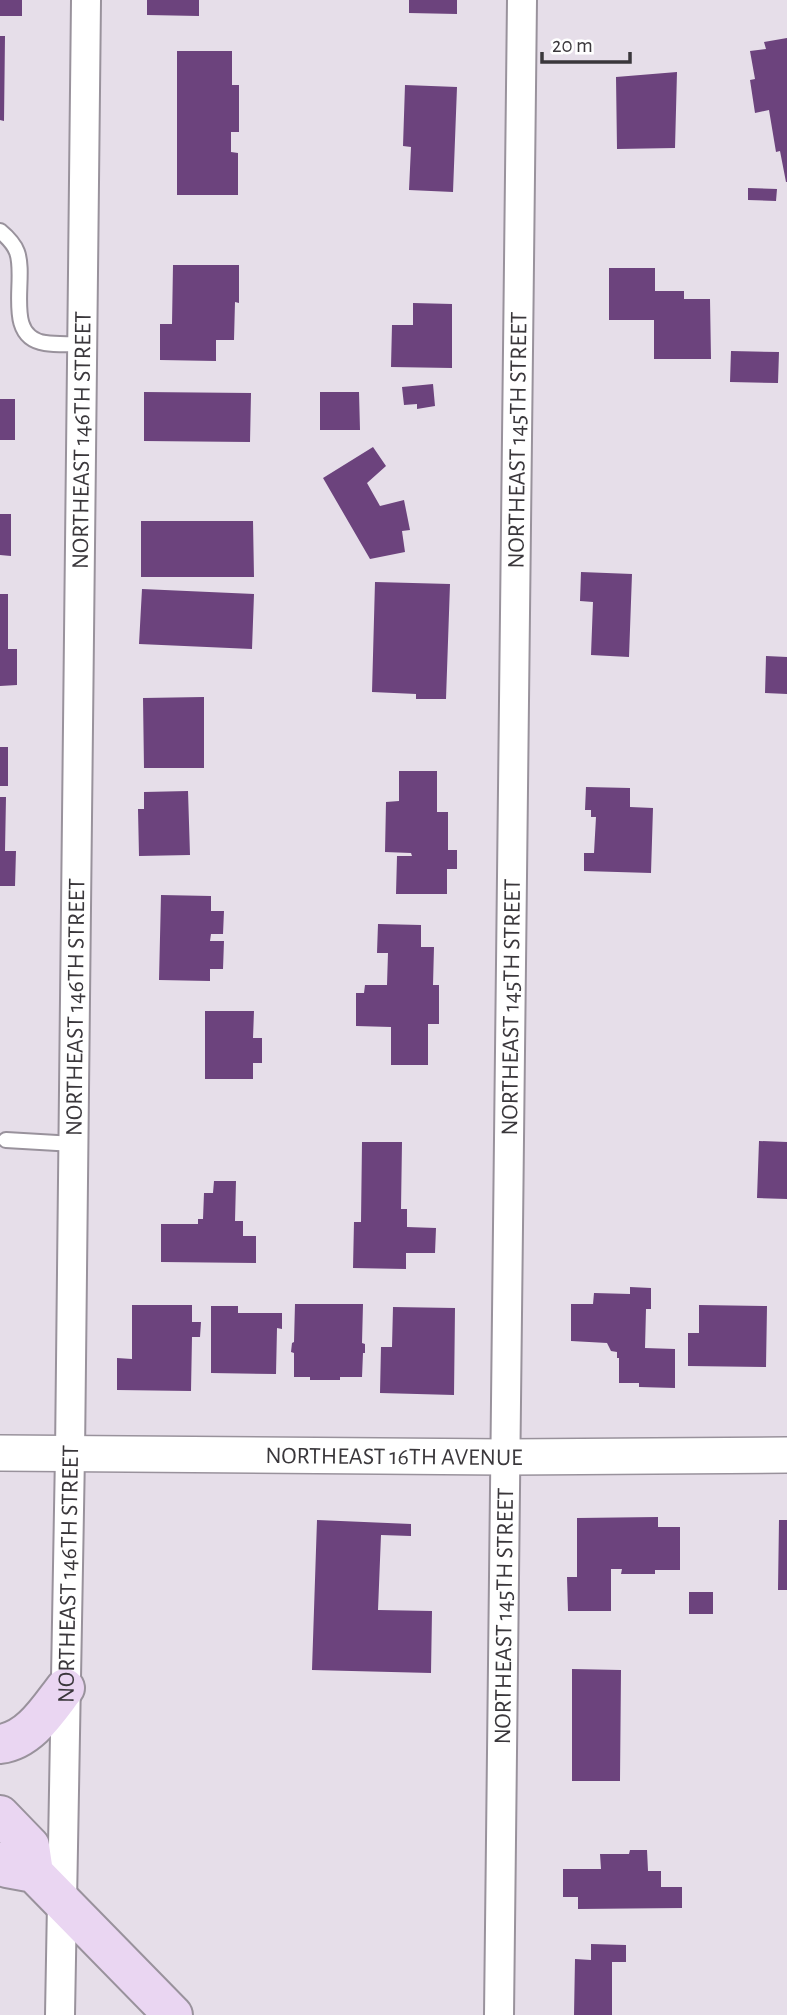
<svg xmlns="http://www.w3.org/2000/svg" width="787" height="2015" font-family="'Alegreya Sans',sans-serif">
<rect width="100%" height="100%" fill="#e6dee9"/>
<path fill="#6c437d" d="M0,0H22V16H0Z
M147,0H199V16L147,15Z
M409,0H457V14L409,13Z
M0,36H5L4,121L0,120Z
M787,38V182H786L780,151L776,152L769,110L755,113L750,80L755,79L750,51L766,49L764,42Z
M177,51H232V85H239V132H231V152L238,153V195H177Z
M677,72L675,148L617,149L616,77Z
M405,85L457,87L453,192L409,190L411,147L403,146Z
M748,188L777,189L776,201L748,200Z
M173,265H239V303L235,302L234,340H216V361L160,360V324H172Z
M609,268H655V291H684V299H710L711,359H654V320H609Z
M413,303L452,304V368L391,367L392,325H413Z
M731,351L779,352L778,383L730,382Z
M433,384L435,406L417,409V404L404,405L402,387Z
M144,392L251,393L250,442L144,441Z
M320,392H359L360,430H320Z
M0,399H15V440H0Z
M373,447L386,466L367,483L380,506L404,500L410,530L402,531L405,552L370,559L323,478Z
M0,514H11V556L0,555Z
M141,521H253L254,577H141Z
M581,572L632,574L629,657L591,655L593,602L580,601Z
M375,582L450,584L446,699H416V694L372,692Z
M142,589L254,594L252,649L139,644Z
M0,594H8V649H17V685L0,686Z
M766,656L787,657V694L765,693Z
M204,697V768H144L143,698Z
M0,747H8V786H0Z
M399,771H437V812H448V850H457V869H447V894H396L397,856H412L411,853L385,852L386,802L399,801Z
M586,787L630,788V807L653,808L651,873L584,871V853H594L596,817H591V810H585Z
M188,791L190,855L139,856L138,809H144V792Z
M0,797H6L5,851H16L15,886H0Z
M161,895L211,896V911H224L223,934H211L210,941H224L223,969H210V981L159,980Z
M378,924L421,925V947H434L433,985H439V1024H428V1065H391V1027L356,1026V993H364L365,985H387L388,953H377Z
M205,1011H254L253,1038H262V1063H253V1079H205Z
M759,1141L787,1142V1199L757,1198Z
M362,1142H402L401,1209H407V1227L436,1228L435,1253H406V1269L353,1268L354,1222H361Z
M214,1181H236L235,1221H243V1236H256V1263L161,1262V1224H198V1219H203L204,1193H213Z
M630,1287L651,1288V1309H646L645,1348L675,1349V1388L639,1387V1383H619V1358H617V1352L611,1351L607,1343L571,1341V1304H593L594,1293L630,1294Z
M295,1304H363L362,1343L365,1344V1353H363L362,1377H340V1380H310V1377H294V1353L291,1352L292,1343L294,1342Z
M132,1305H192V1322H201L200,1337H192L191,1391L117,1390V1358L132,1359Z
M699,1305L767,1306L766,1367L688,1366V1333H699Z
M211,1306H238V1313H282V1329L277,1328L276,1374L211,1373Z
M393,1307L455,1308L454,1395L380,1393L381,1347H392Z
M658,1517V1527H680V1570H655V1574H621L622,1569H611V1611H568L567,1577H577V1518Z
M317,1520L411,1524V1536L381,1535L378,1610L432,1611L431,1673L312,1670Z
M779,1520H787V1590H778Z
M689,1592H713V1614H689Z
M572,1669L621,1670L620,1781H572Z
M630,1850H647L648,1871H661V1887H682V1908L578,1909V1897H563V1869H601L600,1854H629Z
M591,1944L626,1945V1962H612V2015H574L575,1959L591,1960Z"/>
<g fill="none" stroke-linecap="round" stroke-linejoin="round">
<defs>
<path id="service" d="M0,231C6,236 14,244 17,252C27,279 3,337 45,343C57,345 71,344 84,344
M6,1140L74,1144"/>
<g id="minor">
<path id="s1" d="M60,2015L70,1454L86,0"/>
<path id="s2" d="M499,2015L522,0"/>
</g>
<g id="tertiary">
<path id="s3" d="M0,1453L504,1457L787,1455"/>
</g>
<path id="secondary" d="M0,1744C30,1740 48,1710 65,1688
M0,1815L30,1846L34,1873
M0,1862L7,1868L34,1873L173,2015"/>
</defs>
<use href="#service" stroke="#99929c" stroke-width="18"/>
<use href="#minor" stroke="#99929c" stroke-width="32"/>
<use href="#tertiary" stroke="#99929c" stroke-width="38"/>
<use href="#secondary" stroke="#99929c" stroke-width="42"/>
<use href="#service" stroke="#fff" stroke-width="14"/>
<use href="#minor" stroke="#fff" stroke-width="28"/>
<use href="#tertiary" stroke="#fff" stroke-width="35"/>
<use href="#secondary" stroke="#ead6f2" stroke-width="38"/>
</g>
<g text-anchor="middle" stroke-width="7" stroke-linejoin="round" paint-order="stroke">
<g font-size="24" fill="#3a373b" stroke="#fff">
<text dy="8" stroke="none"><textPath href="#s1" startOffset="1575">NORTHEAST 146TH STREET</textPath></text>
<text dy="8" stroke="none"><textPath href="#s2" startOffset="1575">NORTHEAST 145TH STREET</textPath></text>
<text dy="8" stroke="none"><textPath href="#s2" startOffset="1008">NORTHEAST 145TH STREET</textPath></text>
<text dy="8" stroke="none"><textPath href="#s1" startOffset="1008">NORTHEAST 146TH STREET</textPath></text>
<text dy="8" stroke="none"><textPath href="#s3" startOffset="394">NORTHEAST 16TH AVENUE</textPath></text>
<text dy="8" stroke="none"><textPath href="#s1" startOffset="441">NORTHEAST 146TH STREET</textPath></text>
<text dy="8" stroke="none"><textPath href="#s2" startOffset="399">NORTHEAST 145TH STREET</textPath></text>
</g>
</g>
<path d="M542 52v10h88v-10" fill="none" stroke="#3a373b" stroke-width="3.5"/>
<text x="552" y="52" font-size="21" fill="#3a373b" stroke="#ffffff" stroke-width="5" paint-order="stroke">20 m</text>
</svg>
